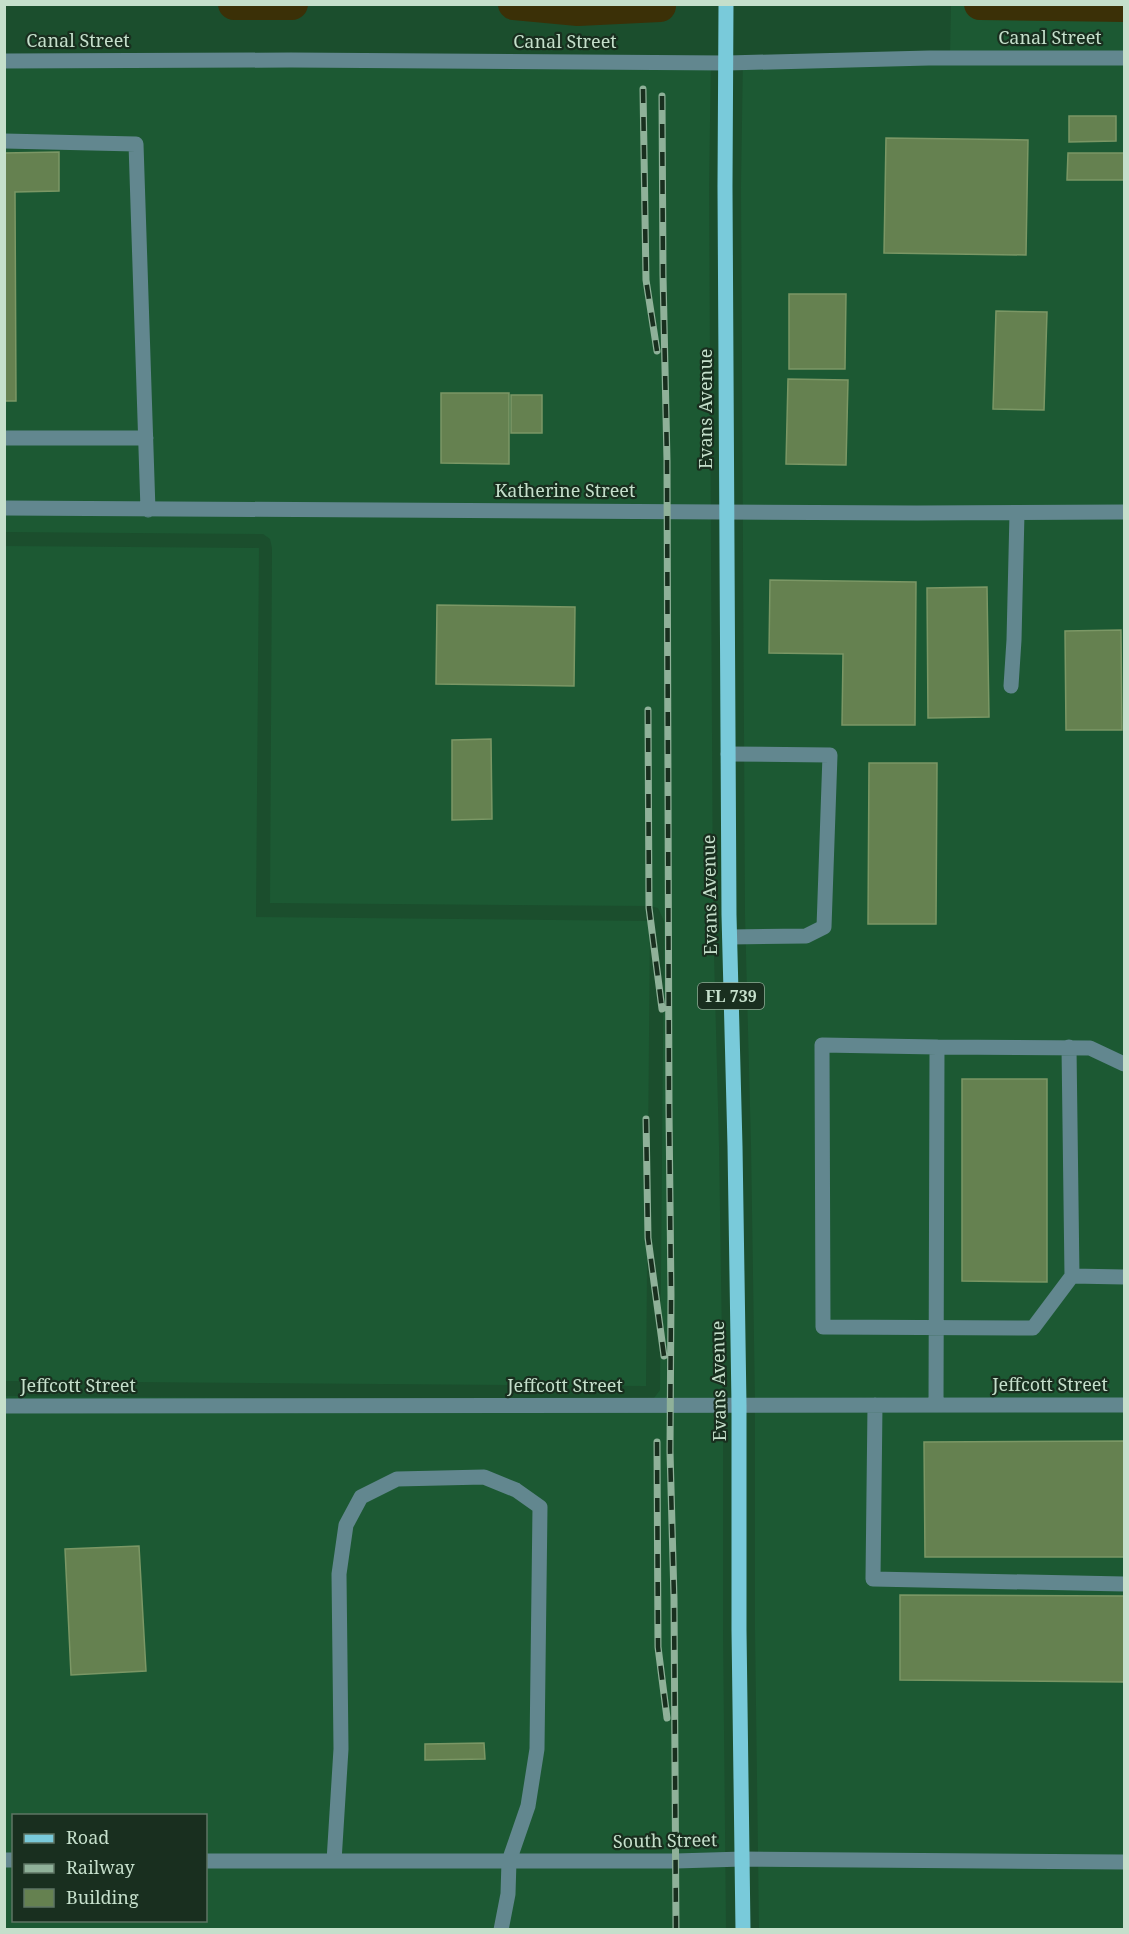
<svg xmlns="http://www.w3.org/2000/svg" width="1129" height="1934" font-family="'Noto Serif',serif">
<rect width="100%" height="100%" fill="#1b4e2d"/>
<path fill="#1c5933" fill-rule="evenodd" d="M951,5H1124V1929H759L755,1630V1405L751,1145L745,915L741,187L743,56L950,55Z
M711,56L709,187L713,915L719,1146L723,1405V1630L726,1929H5V1396L646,1401L654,1398L660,1390L664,921L658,908L650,906L270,903L272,548L270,539L263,534L5,532V58ZM14,1816H206V1920H14Z
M5,546L259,548L256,917L650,921L646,1386L5,1381Z"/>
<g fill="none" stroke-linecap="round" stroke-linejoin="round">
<path stroke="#3b3007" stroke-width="32" d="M234,4H292
M514,4L578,10L660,6
M980,4L1124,6"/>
</g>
<path fill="#658150" stroke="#7b9765" stroke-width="1.5" d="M1069,116H1116V141L1069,142Z
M886,138L1028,140L1026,255L884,253Z
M59,152V191L15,192L16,401H4V153Z
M1068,153H1124V180H1067Z
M789,294H846L845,369H789Z
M996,311L1047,312L1044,410L993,409Z
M788,379L848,380L846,465L786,464Z
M441,393H509V464L441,463Z
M511,395H542V433H511Z
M770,580L916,582L915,725H842L843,654L769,653Z
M987,587L989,717L928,718L927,588Z
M437,605L575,607L574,686L436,684Z
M1121,630L1122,730H1066L1065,631Z
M491,739L492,819L452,820V740Z
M869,763H937L936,924H868Z
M962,1079H1047V1282L962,1281Z
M1124,1441V1557H925L924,1442Z
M139,1546L146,1671L71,1675L65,1549Z
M900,1595L1124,1596V1682L900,1680Z
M484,1743L485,1759L425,1760V1744Z"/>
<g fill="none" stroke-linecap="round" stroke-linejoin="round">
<path stroke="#62878f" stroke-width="15" d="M4,61L291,60L727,63L929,58H1124
M4,141L136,144L148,510
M4,438H146
M4,508L917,513L1124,512
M1011,686L1014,640L1017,513
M728,754L830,755L824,927L806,936L730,937
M937,1047L822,1045L823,1327L1033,1328L1072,1276L1124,1277
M1069,1047L1072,1276
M875,1405L873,1579L1124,1584
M936,1405L937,1047L1090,1048L1124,1064
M4,1406L1124,1405
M4,1860H14
M206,1861H676L743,1859L1124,1862
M334,1861L341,1749L339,1574L346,1525L361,1497L397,1479L484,1477L516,1490L540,1507L537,1749L528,1806L509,1861L508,1894L501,1930"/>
<path stroke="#79cada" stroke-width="15" d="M726,4L725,186L729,915L735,1146L739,1405V1630L743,1930"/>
<defs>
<path id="rail" d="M643,89L646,280L657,351
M662,96L663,275L667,461L669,1111L671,1295L670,1451L674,1598L676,1930
M648,710L649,908L662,1009
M646,1119L648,1238L664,1356
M657,1442L658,1647L667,1718"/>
</defs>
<use href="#rail" stroke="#8fb199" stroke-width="7"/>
<use href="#rail" stroke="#192f1f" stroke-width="4.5" stroke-dasharray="14" stroke-linecap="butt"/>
</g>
<g text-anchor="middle" stroke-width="4.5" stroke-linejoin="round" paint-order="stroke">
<rect fill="#192f1f" stroke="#91aa97" stroke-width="1.5" x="698" y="983" width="66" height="26" rx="4.5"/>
<g font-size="16" font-weight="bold" fill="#c5dfcb">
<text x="731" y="1002">FL 739</text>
</g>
<g font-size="18" fill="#c5dfcb" stroke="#192f1f">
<text x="1050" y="44">Canal Street</text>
<text x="78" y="47">Canal Street</text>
<text x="565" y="48">Canal Street</text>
<text transform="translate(706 409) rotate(-90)" y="6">Evans Avenue</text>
<text x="565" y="497">Katherine Street</text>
<text transform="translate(710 895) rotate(-91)" y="6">Evans Avenue</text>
<text transform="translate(719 1381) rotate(-91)" y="6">Evans Avenue</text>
<text x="1050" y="1391">Jeffcott Street</text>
<text x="78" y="1392">Jeffcott Street</text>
<text x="565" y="1392">Jeffcott Street</text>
<text transform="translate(665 1841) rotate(-1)" y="6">South Street</text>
</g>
</g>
<rect width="1129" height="1934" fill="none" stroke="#c5dfcb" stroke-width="12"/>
<rect x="12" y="1814" width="195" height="108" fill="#192f1f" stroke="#5e7564" stroke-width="1.5"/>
<rect x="24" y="1834" width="30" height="9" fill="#79cada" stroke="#5e7564" stroke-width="1.5"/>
<text x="66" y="1844" font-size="18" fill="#c5dfcb">Road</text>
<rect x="24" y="1864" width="30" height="9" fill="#8fb199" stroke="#5e7564" stroke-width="1.5"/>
<text x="66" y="1874" font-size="18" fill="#c5dfcb">Railway</text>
<rect x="24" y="1889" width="30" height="18" fill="#658150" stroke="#5e7564" stroke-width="1.5"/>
<text x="66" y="1904" font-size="18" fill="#c5dfcb">Building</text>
</svg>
